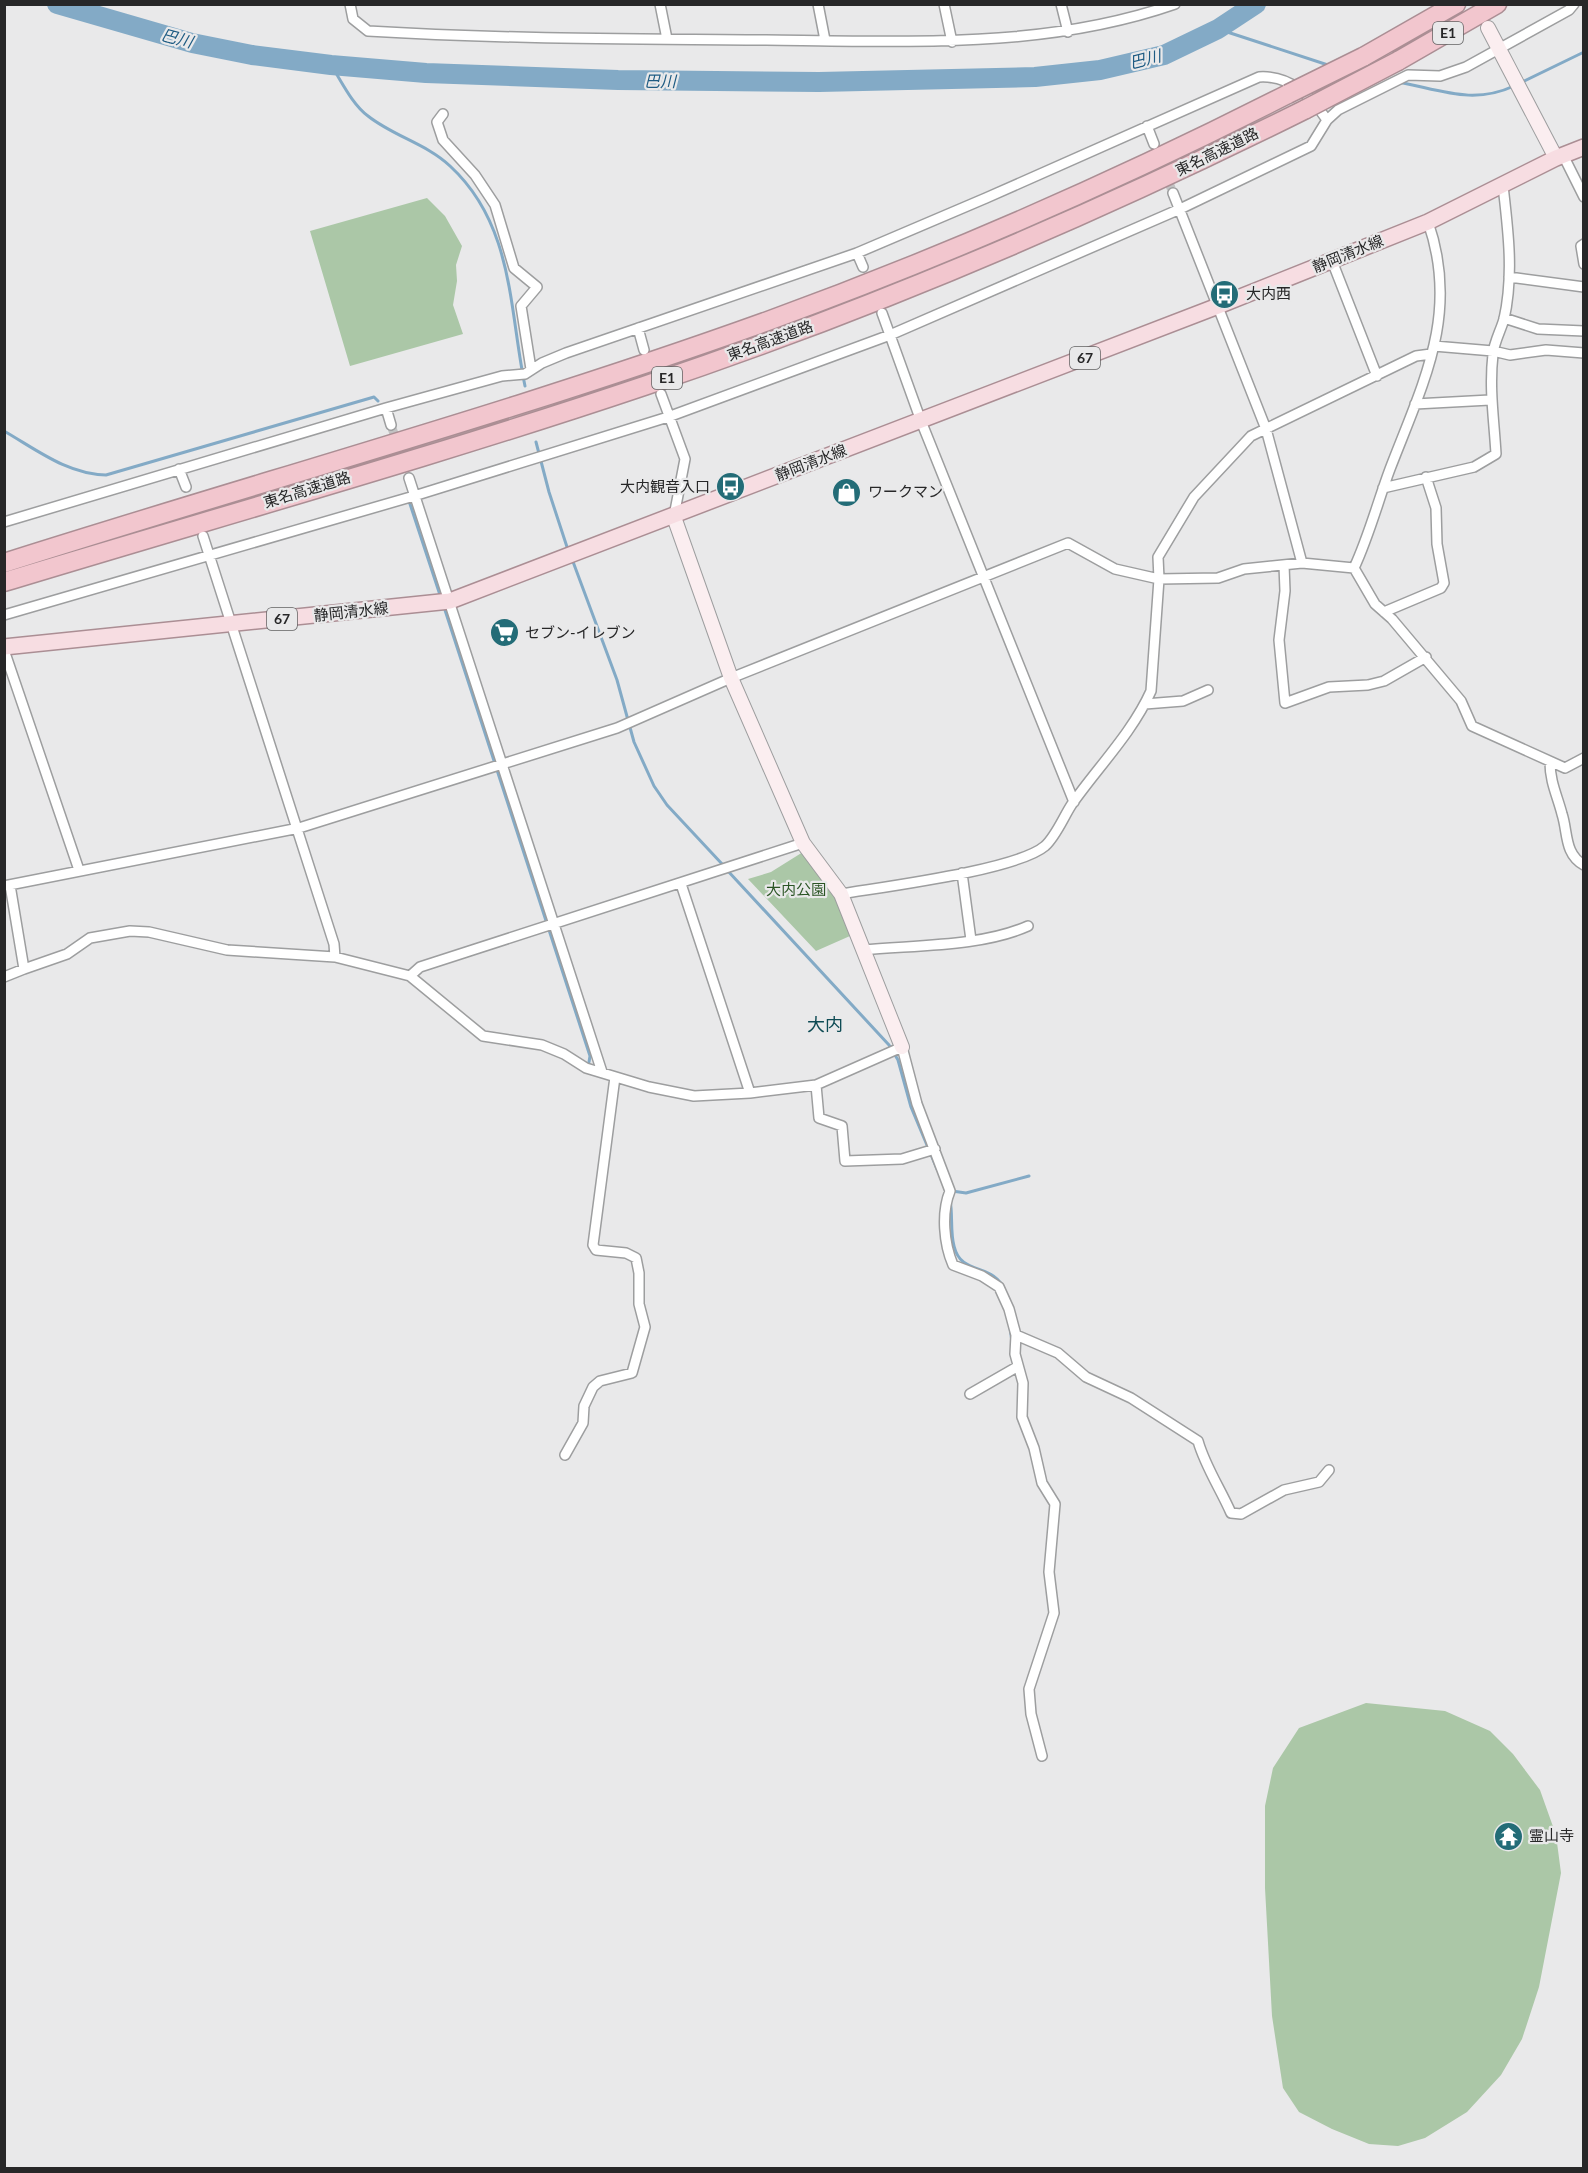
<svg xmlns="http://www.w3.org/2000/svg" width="1588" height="2173" font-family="Lato,'Noto Sans JP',sans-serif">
<rect width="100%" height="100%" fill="#e9e9ea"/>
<path fill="#abc7a7" d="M427,198L445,216L462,246L456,265L457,281L453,305L463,334L350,366L310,231Z
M803,852L836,896L850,936L816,951L748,879L771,872Z
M1366,1703L1445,1711L1490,1731L1513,1754L1540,1790L1556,1835L1561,1873L1539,1987L1522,2039L1501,2075L1467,2112L1425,2138L1398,2146L1369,2144L1332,2129L1299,2112L1283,2088L1272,2016L1265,1888V1806L1273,1768L1299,1728Z"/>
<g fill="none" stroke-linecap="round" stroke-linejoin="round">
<path stroke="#83aac6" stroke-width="3" d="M1218,29L1331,66
M331,65C342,82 352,104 368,116C393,136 427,144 450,166C514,225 509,309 525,386
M1398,82C1441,90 1473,105 1514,86
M1520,83L1584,52
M4,431C37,450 67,474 106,475L374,397L378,401
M536,442L549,492L568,550
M409,501L441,598
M572,559L617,680L634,742L654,786L667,805L723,865
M444,607L590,1056L589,1062
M727,870L889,1045L898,1060L911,1107L937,1169
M952,1191L966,1193L1029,1176
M950,1200C953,1215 950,1231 954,1246C961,1275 988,1263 1002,1285
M1010,1327L1012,1342"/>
<path stroke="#83aac6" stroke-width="20" d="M57,4L192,43L252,55L331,65L426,73L618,80L819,82L1035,77L1100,70L1164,55L1218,29L1256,4"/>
<path stroke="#c2c2c3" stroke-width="9" stroke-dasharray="9 4.5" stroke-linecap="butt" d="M1158,155L1173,193
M391,425L409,478"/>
<defs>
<path id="street" d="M350,4L353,19L368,31C501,39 633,39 766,40C904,41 1043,50 1175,4
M660,4L667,39
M818,4L825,40
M944,4L952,42
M1061,4L1068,32
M443,114L437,122L443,140L475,175L495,205L514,268L537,287L521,306L531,369
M1147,126L1154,144
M1563,155L1584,197
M1173,193L1266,429L1302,563
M1584,244L1581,246L1584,264
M857,253L863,267
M1332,261L1377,376
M1509,277L1584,287
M882,313L921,421L1074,802
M1504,318L1538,329L1584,331
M638,328L644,350
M1434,346L1493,351L1510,355L1546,350L1584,353
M661,394L685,459L674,516
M1415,404L1490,400
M386,408L391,425
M179,469L186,487
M409,478L602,1072
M1383,488L1474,467L1496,454C1494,419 1489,389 1493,354C1494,342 1501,330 1504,319C1514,275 1508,229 1503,186
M4,522L386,408L502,376L525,374L542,363L566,353L857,253L986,198L1259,77C1290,75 1311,96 1327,120
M203,536L334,944L335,957L410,976L483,1036L542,1045L564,1054L586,1068L649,1087L694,1096L750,1093L816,1085L902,1047L917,1104L950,1191C941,1213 944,1244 953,1265L982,1276L999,1287L1009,1309L1016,1335L1015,1354L1023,1383L1022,1417L1034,1448L1042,1483L1055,1504L1049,1572L1054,1613L1029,1689L1031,1714L1042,1756
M1284,565L1285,591L1279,640L1285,703L1329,687L1368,685L1384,681L1426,657
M1354,568C1369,536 1378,501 1390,469C1423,383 1460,314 1428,222
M1354,568L1375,604L1392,619L1461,701L1472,726L1565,768L1584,758
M1384,612L1441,588L1444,583L1437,544L1436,508L1426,477
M4,615L414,496L668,417L890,335L1180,209L1311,146L1327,120L1338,110L1408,75L1440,76L1466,67L1569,10L1574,4
M4,650L79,870
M1145,704L1183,701L1208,690
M1550,762C1550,782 1557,795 1562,814C1568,832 1564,854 1584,865
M962,873L971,940
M681,884L750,1093
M4,886L299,828L617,728L731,678L1068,543L1115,569L1159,579L1218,578L1244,569L1302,563L1354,568
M841,894C882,887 1017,870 1045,846C1056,836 1064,816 1072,804C1098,767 1132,733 1151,691L1159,579L1158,557L1194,497L1251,436L1416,356L1431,354
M863,950C914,945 981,947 1028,926
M24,969L67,954L90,938L130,931L149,932L227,950L335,957
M410,976L420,967L803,843
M4,977L24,969L10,885
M816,1085L819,1118L842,1126L845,1161L902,1159L935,1149
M1016,1335L1058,1353L1086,1377L1131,1398L1198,1441C1205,1466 1220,1488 1231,1513L1241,1514L1284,1490L1319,1482L1329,1470
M970,1394L1017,1367
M565,1455L583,1423L584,1406L593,1387L600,1381L632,1373L645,1327L639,1304V1273L636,1258L626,1253L596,1250L593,1245L615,1077"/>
<path id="secondary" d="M1488,28L1556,158
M674,517L731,678L803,843L841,894L902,1047"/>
<path id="primary" d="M4,647L450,601L1218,306L1428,222L1556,158L1584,147"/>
<path id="highway" d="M1363,57L1456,4
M1398,61L1497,4
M4,563C258,482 515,412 765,322C944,257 1119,180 1288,94
M4,582C218,517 433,457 644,386C871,310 1091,216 1306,109"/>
</defs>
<use href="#street" stroke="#9d9e9f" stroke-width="12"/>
<use href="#secondary" stroke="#9d9e9f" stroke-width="16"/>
<use href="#primary" stroke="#ab8e94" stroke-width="18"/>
<use href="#highway" stroke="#ab8e94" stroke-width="21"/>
<use href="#street" stroke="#fff" stroke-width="9"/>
<use href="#secondary" stroke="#fbeef0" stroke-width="14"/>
<use href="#primary" stroke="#f7dde2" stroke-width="15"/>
<use href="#highway" stroke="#f2c6ce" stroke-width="18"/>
<defs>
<path id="highway-bridge" d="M1288,94L1363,57
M1306,109L1398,61"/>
</defs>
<use href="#highway-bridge" stroke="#ab8e94" stroke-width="21" stroke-linecap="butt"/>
<use href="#highway-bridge" stroke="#f2c6ce" stroke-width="18"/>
</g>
<defs>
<symbol id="bus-disc" viewBox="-11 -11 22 22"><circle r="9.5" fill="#236c77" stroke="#e9e9ea"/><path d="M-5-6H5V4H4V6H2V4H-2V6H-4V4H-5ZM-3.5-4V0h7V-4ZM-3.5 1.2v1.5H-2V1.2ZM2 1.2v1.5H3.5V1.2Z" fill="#fff"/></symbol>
<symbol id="shop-disc" viewBox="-11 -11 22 22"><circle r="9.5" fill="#236c77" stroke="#e9e9ea"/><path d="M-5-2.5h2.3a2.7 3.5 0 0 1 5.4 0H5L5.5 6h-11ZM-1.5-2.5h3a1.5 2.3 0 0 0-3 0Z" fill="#fff"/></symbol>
<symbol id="supermarket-disc" viewBox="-11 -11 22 22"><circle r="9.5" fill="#236c77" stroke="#e9e9ea"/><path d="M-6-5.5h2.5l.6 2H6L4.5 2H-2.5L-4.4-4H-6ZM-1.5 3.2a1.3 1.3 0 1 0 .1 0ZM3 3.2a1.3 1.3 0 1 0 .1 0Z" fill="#fff"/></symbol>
<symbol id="temple-disc" viewBox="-11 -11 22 22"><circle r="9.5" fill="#236c77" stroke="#e9e9ea"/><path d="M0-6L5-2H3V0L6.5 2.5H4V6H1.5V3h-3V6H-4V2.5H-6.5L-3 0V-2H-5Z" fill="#fff"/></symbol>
</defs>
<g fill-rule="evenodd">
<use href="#bus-disc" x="1208" y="278" width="33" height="33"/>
<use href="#bus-disc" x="714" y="470" width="33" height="33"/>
<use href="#shop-disc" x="830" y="476" width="33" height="33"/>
<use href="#supermarket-disc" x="488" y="616" width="33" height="33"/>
<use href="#temple-disc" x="1492" y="1820" width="33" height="33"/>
</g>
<g text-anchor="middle" stroke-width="4.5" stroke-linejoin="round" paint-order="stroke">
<g fill="#e9e9ea" stroke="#616162" stroke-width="1.5">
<rect x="1433" y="22" width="30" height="22" rx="4.5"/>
<rect x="1070" y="347" width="30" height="22" rx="4.5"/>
<rect x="652" y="367" width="30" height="22" rx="4.5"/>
<rect x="267" y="608" width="30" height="22" rx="4.5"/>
</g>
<g font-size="14" font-weight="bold" fill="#272728">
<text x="1448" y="38">E1</text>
<text x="1085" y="363">67</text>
<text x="667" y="383">E1</text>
<text x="282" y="624">67</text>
</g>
<g font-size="15" fill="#272728" stroke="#e9e9ea">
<text transform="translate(1217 152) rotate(-26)" y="5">東名高速道路</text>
<text transform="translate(1348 254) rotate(-22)" y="5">静岡清水線</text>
<text transform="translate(770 341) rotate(-20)" y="5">東名高速道路</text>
<text transform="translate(811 463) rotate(-21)" y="5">静岡清水線</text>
<text transform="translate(307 490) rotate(-17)" y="5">東名高速道路</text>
<text transform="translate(351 612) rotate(-6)" y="5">静岡清水線</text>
</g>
<g font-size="15" fill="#272728" stroke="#e9e9ea" text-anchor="start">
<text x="1246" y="299">大内西</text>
<text x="710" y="492" text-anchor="end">大内観音入口</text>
<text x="868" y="497">ワークマン</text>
<text x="525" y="638">セブン-イレブン</text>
<text x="1529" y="1841">霊山寺</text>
</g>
<g font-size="15" fill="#2b5525" stroke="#e9e9ea">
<text x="796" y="895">大内公園</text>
</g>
<g font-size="16" font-style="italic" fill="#1d5b83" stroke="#e9e9ea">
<text transform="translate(177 38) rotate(15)" y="6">巴川</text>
<text transform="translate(1145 59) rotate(-14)" y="6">巴川</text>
<text x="660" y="87">巴川</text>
</g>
<g font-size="18" fill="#0e4b54" stroke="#e9e9ea">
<text x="825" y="1031">大内</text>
</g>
</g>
<rect width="1588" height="2173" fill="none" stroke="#272728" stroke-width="12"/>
</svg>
